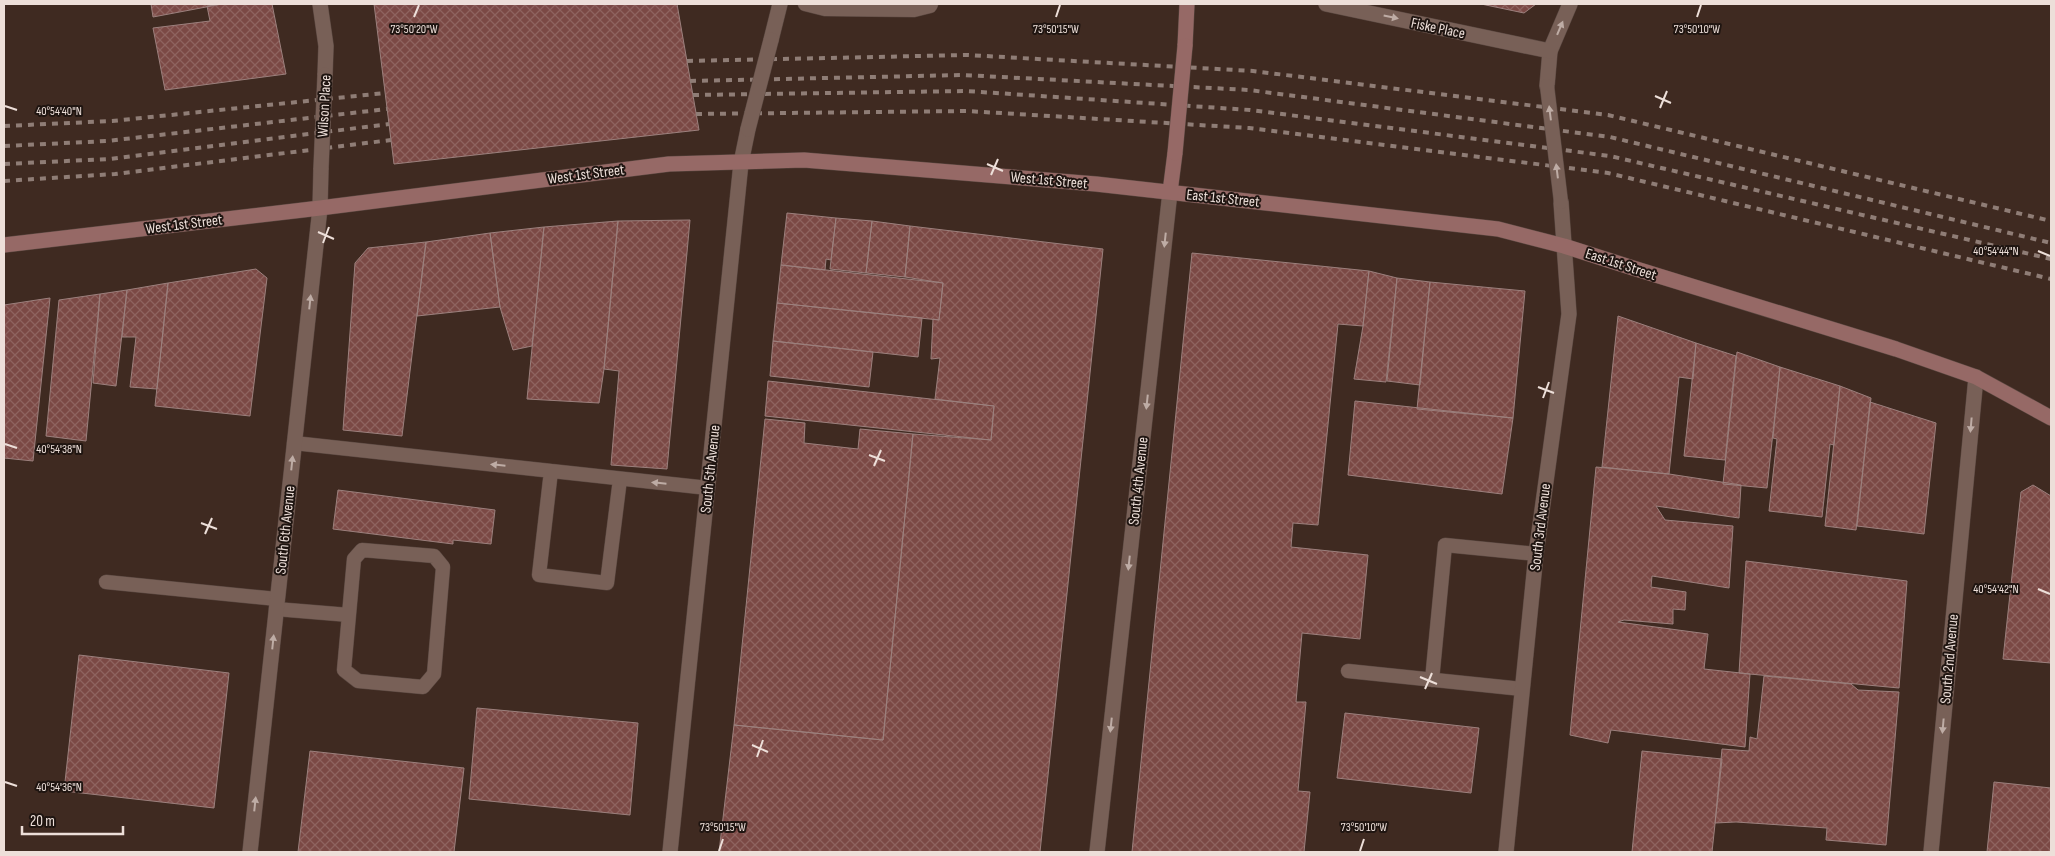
<svg xmlns="http://www.w3.org/2000/svg" width="2055" height="856" font-family="'Sofia Sans Condensed',sans-serif">
<defs>
<pattern id="building-cross-hatch" width="8" height="8" patternUnits="userSpaceOnUse" patternTransform="scale(1.25)"><rect width="8" height="8" fill="#7b4945"/><path d="M0 0l8 8M0 8l8-8" fill="none" stroke="#8e635f"/></pattern>
</defs>
<rect width="100%" height="100%" fill="#3f2a21"/>
<path fill="url(#building-cross-hatch)" stroke="#9c807d" d="M151,4H222L153,17Z
M222,4H272L286,74L165,90L153,28L210,21L207,6Z
M374,4H677L699,130L394,164Z
M1481,4H1536L1524,13Z
M787,213L836,218L831,260L826,259L825,270L781,265Z
M836,218L872,221L866,273L830,269Z
M690,220L667,469L611,465L619,371L604,369L618,221Z
M618,221L604,369L599,403L527,399L544,227Z
M872,221L910,226L905,277L866,273Z
M910,226L1103,249L1040,852H719L734,725L883,740L913,434L991,440L994,406L935,399L940,358L931,359L933,319L939,320L943,283L905,277Z
M544,227L532,346L513,350L500,307L490,233Z
M490,233L500,307L417,316L426,242Z
M426,242L402,436L343,430L355,263L368,248Z
M1192,253L1369,271L1363,326L1338,324L1318,525L1293,523L1291,547L1368,555L1360,639L1302,633L1296,702H1306L1298,791L1310,792L1304,852H1132Z
M781,265L943,283L939,320L777,303Z
M256,269L267,278L250,416L155,406L168,283Z
M1369,271L1397,278L1386,382L1354,379L1363,326Z
M1397,278L1430,282L1420,385L1387,381Z
M1430,282L1525,291L1513,418L1417,409Z
M168,283L157,389L130,387L136,337H122L127,290Z
M127,290L116,386L93,383L100,294Z
M100,294L86,441L46,436L59,300Z
M50,298L33,461L4,458V305Z
M777,303L922,318L918,357L773,341Z
M1618,316L1696,343L1693,379L1679,377L1669,474L1602,467Z
M773,341L873,352L869,387L770,376Z
M1696,343L1736,356L1725,460L1684,456Z
M1737,352L1780,367L1767,488L1723,484Z
M1780,367L1840,386L1834,445L1830,444L1822,517L1769,511L1777,439L1773,438Z
M768,381L994,406L991,440L765,416Z
M1840,386L1871,398L1856,530L1825,526Z
M1355,401L1513,418L1502,494L1348,475Z
M1870,402L1936,423L1924,534L1857,526Z
M765,419L805,423L804,443L858,449L860,429L913,434L883,740L734,725Z
M1596,467L1669,474L1741,485L1739,518L1656,506L1665,520L1733,526L1729,588L1652,576L1651,587L1686,592L1685,610L1673,609V624L1624,620L1618,622L1708,634L1704,669L1750,674L1745,747L1611,730L1608,743L1570,735Z
M2033,485L2051,496V663L2003,659L2021,492Z
M338,490L495,510L491,544L453,540V544L333,529Z
M1746,561L1907,581L1899,688L1739,673Z
M79,655L229,673L214,808L64,791Z
M1764,676L1851,684L1858,690L1899,692L1886,845L1826,840L1827,828L1736,822L1715,823L1722,749L1749,751L1750,737L1757,739Z
M477,708L638,723L630,815L469,799Z
M1345,713L1479,728L1471,793L1337,778Z
M310,751L464,768L454,852H298Z
M1642,751L1722,759L1712,852H1632Z
M1994,782L2051,788V852H1987Z"/>
<g fill="none" stroke-linecap="round" stroke-linejoin="round">
<defs>
<path id="service" d="M805,4L825,9L914,10L930,6L931,4
M294,443L708,488
M551,471L539,575L607,583L620,479
M362,550L434,556L443,567L434,674L423,687L358,681L344,670L354,559Z
M106,582L277,599
M276,609L349,615
M1348,671L1522,689
M1432,680L1445,545L1536,554"/>
<path id="minor" d="M320,4L326,46L325,75
M1547,86L1550,51
M320,208L321,168
M1097,852L1170,192
M1506,852L1536,554L1569,314L1561,202"/>
<path id="tertiary" d="M1326,4L1550,51L1570,4
M771,40L780,4
M250,852L320,208
M670,852L741,163L748,129
M1931,852L1976,377"/>
<path id="secondary" d="M1185,46L1187,4
M1170,192L1175,153
M4,245L320,208L669,164L804,160L1096,184L1498,229L1564,246L1633,268L1896,349L1976,377L2051,418"/>
</defs>
<use href="#service" stroke="#594740" stroke-width="15"/>
<use href="#minor" stroke="#594740" stroke-width="16"/>
<use href="#tertiary" stroke="#594740" stroke-width="16"/>
<use href="#secondary" stroke="#594740" stroke-width="16"/>
<use href="#service" stroke="#786057" stroke-width="14"/>
<use href="#minor" stroke="#786057" stroke-width="15"/>
<use href="#tertiary" stroke="#786057" stroke-width="15"/>
<use href="#secondary" stroke="#966966" stroke-width="15"/>
<path stroke="#8f7d76" stroke-width="4" stroke-dasharray="6 6" stroke-linecap="butt" d="M687,61L967,55L1253,71L1608,115L2051,221
M690,81L963,75L1249,90L1610,137L2051,243
M693,95L966,91L1250,110L1610,156L2051,259
M696,114L967,111L1249,128L1608,173L2051,279
M4,126L112,121L385,93
M4,146L107,141L387,109
M4,164L109,159L389,124
M4,181L115,174L391,140"/>
<defs>
<path id="service-bridge" d="M1547,86L1561,202"/>
<path id="minor-bridge" d="M321,168L325,75"/>
<path id="tertiary-bridge" d="M748,129L771,40"/>
<path id="secondary-bridge" d="M1175,153L1185,46"/>
</defs>
<use href="#service-bridge" stroke="#594740" stroke-width="15" stroke-linecap="butt"/>
<use href="#minor-bridge" stroke="#594740" stroke-width="16" stroke-linecap="butt"/>
<use href="#tertiary-bridge" stroke="#594740" stroke-width="16" stroke-linecap="butt"/>
<use href="#secondary-bridge" stroke="#594740" stroke-width="16" stroke-linecap="butt"/>
<use href="#service-bridge" stroke="#786057" stroke-width="14"/>
<use href="#minor-bridge" stroke="#786057" stroke-width="15"/>
<use href="#tertiary-bridge" stroke="#786057" stroke-width="15"/>
<use href="#secondary-bridge" stroke="#966966" stroke-width="15"/>
</g>
<defs><path id="oneway-solid" d="M-6-.8H1V-3.2L6.5 0L1 3.2V.8H-6Z" transform="scale(1.25)"/></defs>
<g fill="#beaca5">
<use href="#oneway-solid" transform="translate(1391 17) rotate(12)"/>
<use href="#oneway-solid" transform="translate(1560 28) rotate(-67)"/>
<use href="#oneway-solid" transform="translate(1550 113) rotate(-97)"/>
<use href="#oneway-solid" transform="translate(1557 171) rotate(-97)"/>
<use href="#oneway-solid" transform="translate(1165 240) rotate(96)"/>
<use href="#oneway-solid" transform="translate(310 302) rotate(-84)"/>
<use href="#oneway-solid" transform="translate(1147 402) rotate(96)"/>
<use href="#oneway-solid" transform="translate(1971 425) rotate(95)"/>
<use href="#oneway-solid" transform="translate(292 463) rotate(-84)"/>
<use href="#oneway-solid" transform="translate(498 465) rotate(-174)"/>
<use href="#oneway-solid" transform="translate(659 483) rotate(-174)"/>
<use href="#oneway-solid" transform="translate(1129 563) rotate(96)"/>
<use href="#oneway-solid" transform="translate(273 642) rotate(-84)"/>
<use href="#oneway-solid" transform="translate(1111 725) rotate(96)"/>
<use href="#oneway-solid" transform="translate(1943 726) rotate(95)"/>
<use href="#oneway-solid" transform="translate(255 804) rotate(-84)"/>
</g>
<path fill="none" stroke="#eddfd9" stroke-width="2" d="M414,17L419,5M1056,17L1060,5M1697,17L1701,5M1655,96L1671,103M5,106L17,110M1660,108L1667,91M987,164L1003,171M991,175L998,159M318,232L334,239M323,243L329,227M2038,251L2050,256M1538,387L1554,393M1543,398L1549,382M5,444L17,448M869,455L885,461M874,466L881,450M201,523L217,529M205,534L212,518M2038,589L2050,594M1420,677L1437,684M1425,689L1432,673M752,745L768,752M757,757L763,740M5,782L17,786M719,851L723,839M1360,851L1364,839"/>
<g text-anchor="middle" stroke-width="4" stroke-linejoin="round" paint-order="stroke">
<g font-size="15" fill="#eddfd9" stroke="#1f1511">
<text transform="translate(1438 28) rotate(12)" y="5">Fiske Place</text>
<text transform="translate(324 106) rotate(-87)" y="5">Wilson Place</text>
<text transform="translate(586 174) rotate(-7)" y="5">West 1st Street</text>
<text transform="translate(1049 180) rotate(5)" y="5">West 1st Street</text>
<text transform="translate(1223 198) rotate(6)" y="5">East 1st Street</text>
<text transform="translate(184 224) rotate(-7)" y="5">West 1st Street</text>
<text transform="translate(1621 264) rotate(18)" y="5">East 1st Street</text>
<text transform="translate(710 469) rotate(-84)" y="5">South 5th Avenue</text>
<text transform="translate(1138 481) rotate(-84)" y="5">South 4th Avenue</text>
<text transform="translate(1540 527) rotate(-83)" y="5">South 3rd Avenue</text>
<text transform="translate(285 530) rotate(-84)" y="5">South 6th Avenue</text>
<text transform="translate(1949 659) rotate(-85)" y="5">South 2nd Avenue</text>
</g>
</g>
<g font-size="12" text-anchor="middle" fill="#eddfd9" stroke="#1f1511" stroke-width="4" stroke-linejoin="round" paint-order="stroke">
<text x="414" y="33">73°50'20"W</text>
<text x="1056" y="33">73°50'15"W</text>
<text x="1697" y="33">73°50'10"W</text>
<text x="59" y="115">40°54'40"N</text>
<text x="1996" y="255">40°54'44"N</text>
<text x="59" y="453">40°54'38"N</text>
<text x="1996" y="593">40°54'42"N</text>
<text x="59" y="791">40°54'36"N</text>
<text x="723" y="831">73°50'15"W</text>
<text x="1364" y="831">73°50'10"W</text>
</g>
<rect width="2055" height="856" fill="none" stroke="#eddfd9" stroke-width="10"/>
<path d="M22 826v8h101v-8" fill="none" stroke="#eddfd9" stroke-width="2.5"/>
<text x="30" y="826" font-size="15" fill="#eddfd9" stroke="#1f1511" stroke-width="4" paint-order="stroke">20 m</text>
</svg>
